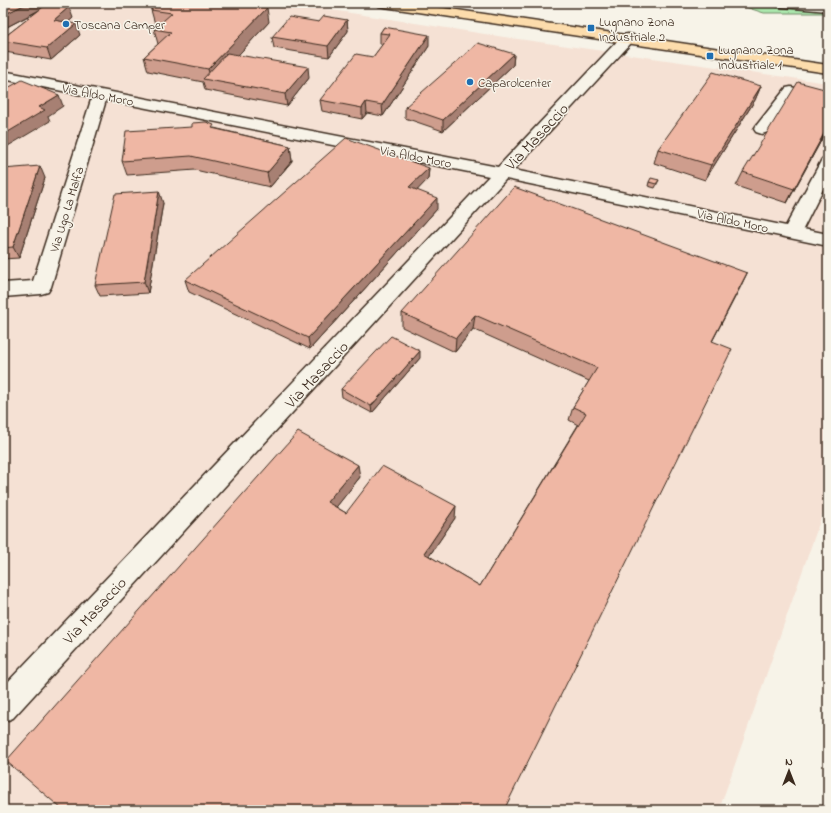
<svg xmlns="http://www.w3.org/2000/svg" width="831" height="813" font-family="'Indie Flower',sans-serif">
<rect width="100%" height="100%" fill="#f7f3e8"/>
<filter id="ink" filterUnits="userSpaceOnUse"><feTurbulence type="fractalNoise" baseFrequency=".025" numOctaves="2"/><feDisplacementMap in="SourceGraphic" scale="8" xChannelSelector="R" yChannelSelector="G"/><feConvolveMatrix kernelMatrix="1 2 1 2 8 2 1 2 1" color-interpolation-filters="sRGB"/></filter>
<g filter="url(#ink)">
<path fill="#f5e1d4" d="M3,3H287L504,37L828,83V498L719,810H3Z"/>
<path fill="#abe7ad" stroke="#738866" d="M733,3H828V13H764Z"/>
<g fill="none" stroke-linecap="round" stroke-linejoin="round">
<defs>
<path id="minor" d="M776,3H828V11L782,7L777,6Z
M628,34L633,35L635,38L633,41L514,170L786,226L820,163L822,159L828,158V179L803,229L828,234V246L506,179L13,718L3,722V687L489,176L106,100L51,287L48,292L41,294L3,297V283L33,281L92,97L3,79V71L498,167L623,35Z
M791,87L828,96V106L794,97L768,132L762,134L756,132L754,129L756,126L786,88Z"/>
<path id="major" d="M378,3H410L828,65V73L384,7L379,6Z"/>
</defs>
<use href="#minor" stroke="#3b2a1e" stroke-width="3"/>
<use href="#major" stroke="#3b2a1e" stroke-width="3"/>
<use href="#minor" fill="#f7f3e8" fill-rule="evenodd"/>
<use href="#major" fill="#fcdcac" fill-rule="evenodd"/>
</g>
<path fill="#ce9d8d" stroke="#3b2a1e" d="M3,3H41L43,7L73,18L68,22L80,35L51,60L5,52L3,48V38L38,11L3,29Z
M149,3H235L269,22L238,55L309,78L287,106L205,90L203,82L148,71L144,57L158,44L154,29L160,24H155Z
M347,20L348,31L329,57L274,48L272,37L319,22Z
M384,27L429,46L383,116L367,113L362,119L322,111L320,100L373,57L383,44H380V33Z
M514,54L513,65L443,131L405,118V107Z
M761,86L755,100L705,180L654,163L658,149Z
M828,90V128L787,203L736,186L743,172Z
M214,128L290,146L292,161L270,187L195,170L127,175L122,161Z
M429,168L428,179L417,190L437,209L310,349L189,292L185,280Z
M3,169L45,178L19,258L3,259Z
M659,180L655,188L648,186L649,182Z
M163,203L148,293L100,296L95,285Z
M747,273L712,341L504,810H63L360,477L336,507L346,513L455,518L429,556L480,586L578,425L569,420L573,407L589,381L473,329L455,352L402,327V313Z
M420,358L372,413L342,397L341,389Z"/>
<path fill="#a78073" stroke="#3b2a1e" d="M28,3H41L43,8L3,29V15Z
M69,7L73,18L58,31L54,20Z
M267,8L269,22L214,81L211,80L208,69Z
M347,20L348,31L329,57L328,46Z
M76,24L80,35L51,60L47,48Z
M429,35V46L383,116L382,105Z
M514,54L513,65L443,131V120Z
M308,67L309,78L287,106L285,94Z
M761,86L755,100L705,180L711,165Z
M59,95L63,106L48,116L50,121L3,149V135L39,107Z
M366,102L367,113L362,119V108Z
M828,126V128L787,203L794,189Z
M290,146L292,161L270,187L267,173Z
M40,166L45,178L19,258L13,247Z
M429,168L428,179L409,199V187Z
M159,191L163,203L148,293L144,282Z
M437,198V209L310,349L308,338Z
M747,273L740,288L705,355L712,341Z
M475,315L473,329L455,352L456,338Z
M420,351V358L372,413L371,406Z
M358,465L360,477L330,515L327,502Z
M456,506L455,518L423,565L424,553Z"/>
<path fill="#efb7a4" stroke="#3b2a1e" d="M3,3H28L3,15Z
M157,3H235L267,8L208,69L144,57L171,32L154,29L172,13L151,10L159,3Z
M47,4L69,7L54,20L76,24L47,48L3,41V38Z
M324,16L347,20L328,46L272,37L289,17L319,22Z
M384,27L429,35L382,105L366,102L362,108L320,100L356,54L373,57L390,34L380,33Z
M478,43L514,54L443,120L405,107Z
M227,53L308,67L285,94L203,79Z
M713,72L761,86L711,165L658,149Z
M22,80L59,95L39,107L45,110L3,135V87L6,89Z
M798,82L828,90V126L794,189L743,172Z
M206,122L214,125L212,128L290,146L267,173L191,156L122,161L126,131L192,127V123Z
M346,138L429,168L409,187L437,198L308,338L185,280Z
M40,166L13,247L3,248V169Z
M651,178L659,180L656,184L649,182Z
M514,187L747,273L712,341L732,349L504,810H63L6,761L298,432L358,465L327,502L346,513L382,466L456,506L424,553L480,586L586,413L573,407L597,368L475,315L456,338L402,313Z
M159,191L144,282L95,285L115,194Z
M391,336L420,351L371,406L341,389Z"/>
</g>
<g fill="#1f6fb2" stroke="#f7f3e8" stroke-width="1.5">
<circle cx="66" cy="24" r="4"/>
<rect x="587" y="24" width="8" height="8" rx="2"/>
<rect x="706" y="52" width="8" height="8" rx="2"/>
<circle cx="470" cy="82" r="4"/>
</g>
<g text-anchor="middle" stroke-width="3" stroke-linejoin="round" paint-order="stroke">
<g font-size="13" fill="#3b2a1e" stroke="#f7f3e8" text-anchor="start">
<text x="599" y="26">Lugnano Zona<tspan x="599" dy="15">Industriale 2</tspan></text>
<text x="74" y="29">Toscana Camper</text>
<text x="718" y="54">Lugnano Zona<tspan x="718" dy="15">Industriale 1</tspan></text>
<text x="478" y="87">Caparolcenter</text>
</g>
<g font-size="13" fill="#3b2a1e" stroke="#f7f3e8">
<text transform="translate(98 94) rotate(11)" y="5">Via Aldo Moro</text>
<text transform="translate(416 156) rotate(11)" y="5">Via Aldo Moro</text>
<text transform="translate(66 209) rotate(-73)" y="5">Via Ugo La Malfa</text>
<text transform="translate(733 220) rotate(12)" y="5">Via Aldo Moro</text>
</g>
<g font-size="16" fill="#3b2a1e" stroke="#f7f3e8">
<text transform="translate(536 136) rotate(-47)" y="6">Via Masaccio</text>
<text transform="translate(316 374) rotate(-47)" y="6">Via Masaccio</text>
<text transform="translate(94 610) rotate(-47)" y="6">Via Masaccio</text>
</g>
</g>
<rect width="831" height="813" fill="none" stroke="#f7f3e8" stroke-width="16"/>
<rect x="8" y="8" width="815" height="797" fill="none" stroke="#3b2a1e" stroke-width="1.5" filter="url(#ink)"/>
<g transform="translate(789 771)" stroke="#f7f3e8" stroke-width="3" paint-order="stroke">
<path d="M0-3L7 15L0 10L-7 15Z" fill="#3b2a1e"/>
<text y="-6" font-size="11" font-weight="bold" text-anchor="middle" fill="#3b2a1e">N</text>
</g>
</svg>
